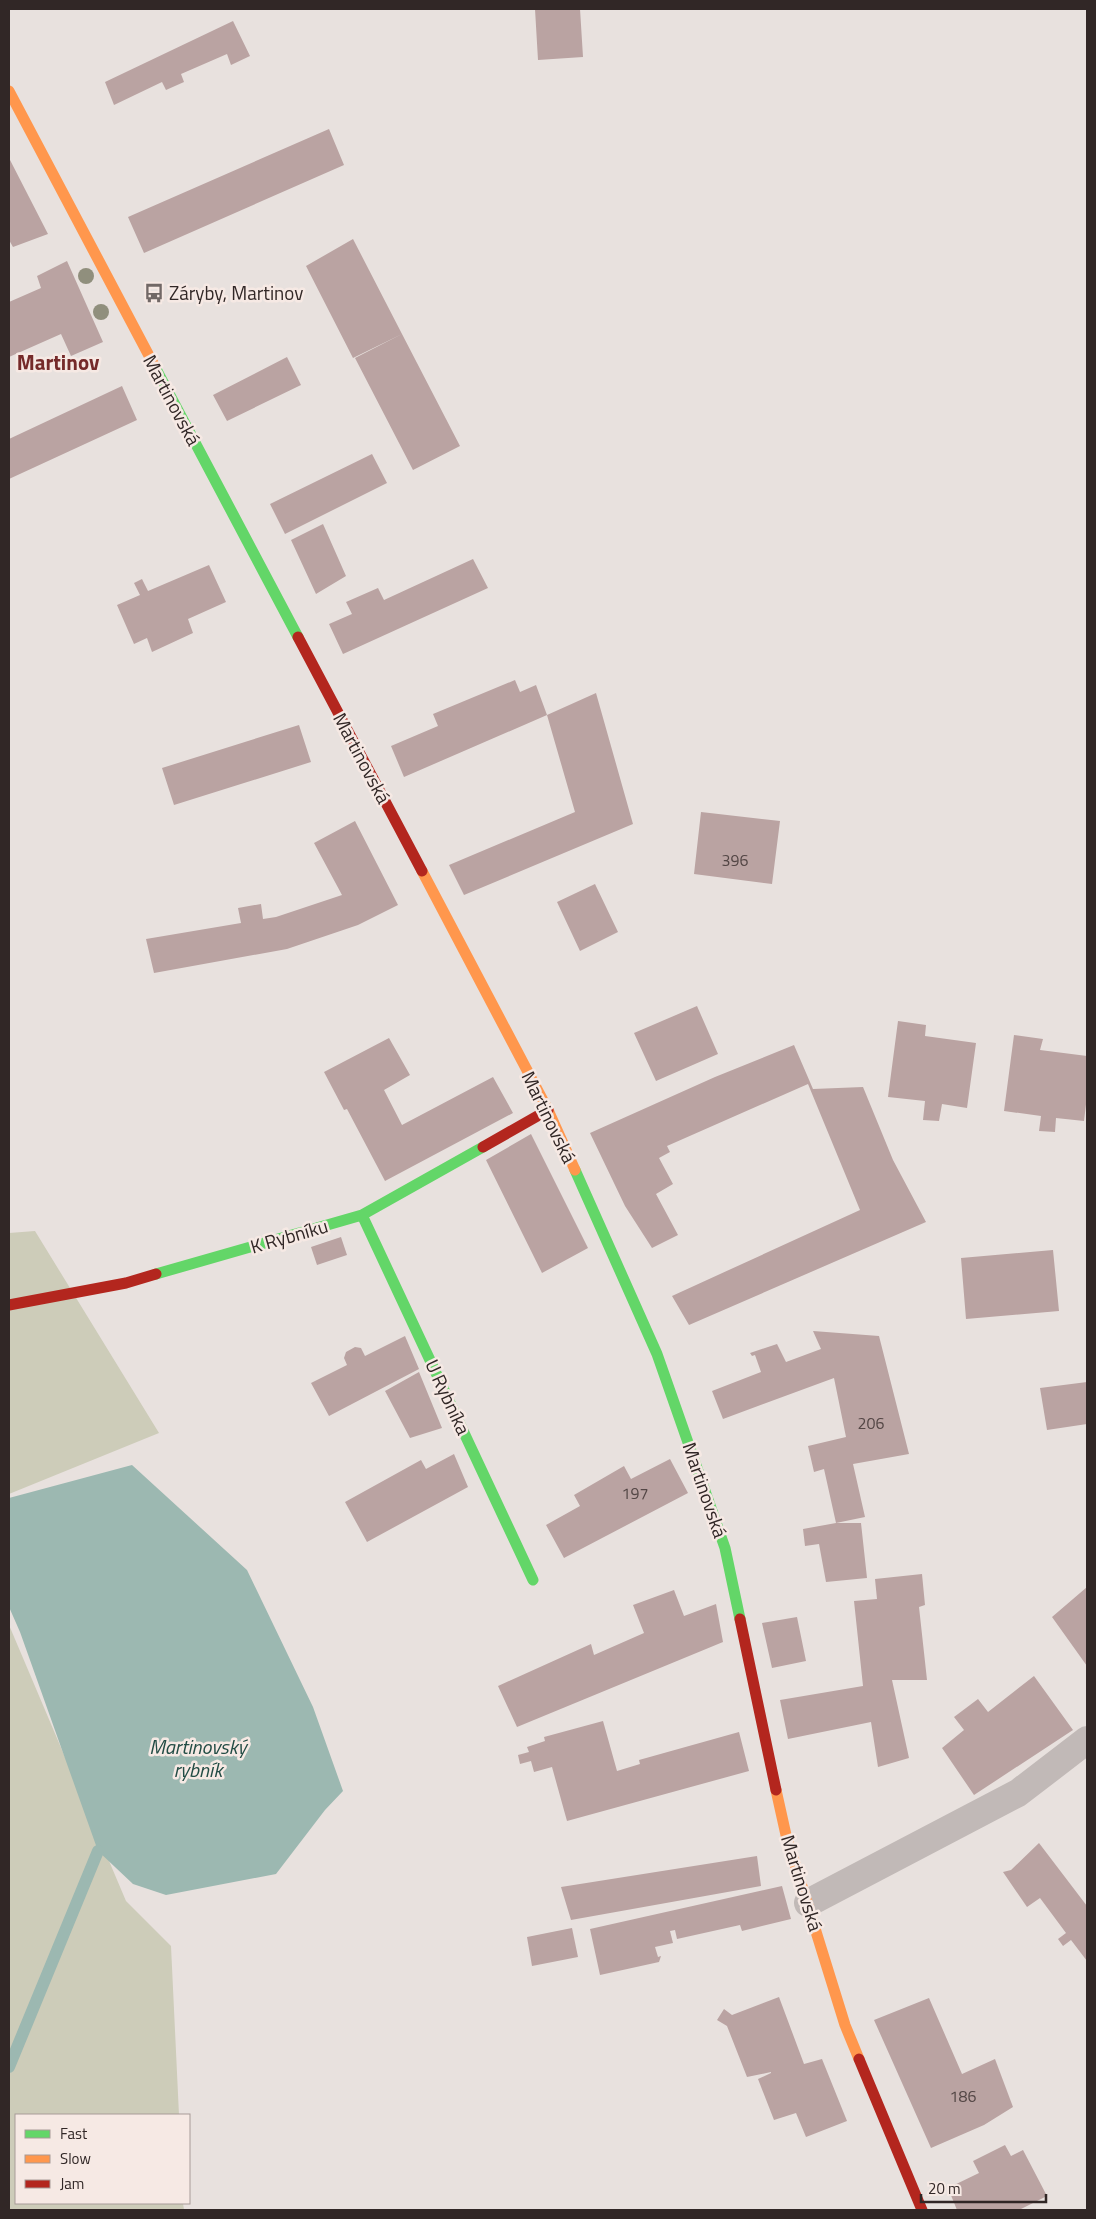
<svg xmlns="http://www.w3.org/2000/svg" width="1096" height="2219" font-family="'Titillium Web',sans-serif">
<rect width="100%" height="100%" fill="#e8e1de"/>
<path fill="#cdccb9" d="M35,1231L159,1433L9,1494V1233Z
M9,1625L126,1901L171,1946L179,2115H16V2203H183L184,2210H9Z"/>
<path fill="#9cb8b1" d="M132,1465L247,1570L313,1707L343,1791L325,1810L276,1874L166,1895L133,1884L98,1851L20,1632L9,1607V1498Z"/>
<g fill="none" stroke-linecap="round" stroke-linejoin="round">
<path stroke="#9cb8b1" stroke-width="12" d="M9,2067L98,1851"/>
</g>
<path fill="#baa3a2" d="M535,9H580L583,57L538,60Z
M233,21L250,56L231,65L227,54L181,74L184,82L166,90L162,82L114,105L105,82Z
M329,129L344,165L144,253L128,217Z
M9,158L48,234L13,247L9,240Z
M353,239L402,334L353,358L306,266Z
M67,261L103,342L71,356L61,334L9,357V302L41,288L37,276Z
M402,334L460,446L413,470L355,358Z
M287,357L301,385L227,421L213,395Z
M122,386L137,420L9,479V439Z
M372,454L387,483L285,534L270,504Z
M323,524L346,576L316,594L291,540Z
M473,559L488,588L343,654L329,624L352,614L346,602L378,588L384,600Z
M209,565L226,602L188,619L193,633L152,652L147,638L134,644L117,605L140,595L134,583L142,579L148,591Z
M515,680L520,692L536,685L547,715L596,693L633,824L464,895L449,865L575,812L547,715L404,777L391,746L438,726L433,714Z
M299,725L311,762L174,805L162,768Z
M701,812L780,821L772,884L694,874Z
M355,821L398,905L358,925L287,949L154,973L146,939L241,923L238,908L261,904L263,919L276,917L342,895L314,843Z
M595,884L618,932L580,951L557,902Z
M697,1006L718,1054L656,1081L634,1033Z
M898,1021L926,1025L925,1036L976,1043L967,1108L942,1104L939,1121L923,1120L925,1101L888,1097Z
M1014,1035L1043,1039L1040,1050L1087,1056V1096L1084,1121L1056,1118L1055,1132L1039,1131L1041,1116L1004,1111Z
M389,1038L410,1075L384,1090L402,1125L493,1077L513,1113L385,1181L347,1109L344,1110L324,1072Z
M794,1045L813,1089L863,1087L893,1160L926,1222L689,1325L672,1296L860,1210L808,1084L667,1146L670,1152L659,1158L673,1184L656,1194L678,1235L652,1248L625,1206L590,1133L715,1077Z
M531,1134L588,1248L542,1273L486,1160Z
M341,1237L347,1255L317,1265L311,1247Z
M1053,1250L1059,1311L966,1319L961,1258Z
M813,1331L879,1336L909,1454L853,1464L865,1517L836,1523L824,1469L814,1472L808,1446L846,1437L834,1378L723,1419L712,1391L761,1372L755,1355L752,1356L750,1353L777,1344L786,1362L821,1349Z
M405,1336L419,1369L329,1416L311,1383L347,1365L344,1358L346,1352L355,1347L361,1348L365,1356Z
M419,1372L442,1428L410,1438L385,1391Z
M1087,1382V1424L1047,1430L1040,1388Z
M454,1454L468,1487L367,1542L345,1502L421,1460L426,1469Z
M670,1459L688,1493L564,1558L546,1525L580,1506L574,1495L624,1466L631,1479Z
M836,1523H861L867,1578L826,1582L819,1544L805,1546L803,1529Z
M922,1574L925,1605L919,1607L927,1680H892L909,1758L878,1767L871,1722L788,1739L780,1700L863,1686L854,1601L877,1599L875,1579Z
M1087,1587V1666L1052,1617Z
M674,1590L684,1616L716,1604L723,1642L517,1727L498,1686L591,1644L594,1655L644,1633L633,1605Z
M797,1617L806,1661L772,1668L762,1623Z
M1034,1676L1073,1730L974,1795L942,1748L964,1730L954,1717L978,1699L988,1712Z
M603,1721L617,1771L640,1764L639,1760L739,1732L749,1771L567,1821L552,1767L534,1772L531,1761L520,1764L518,1755L529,1752L527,1747L545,1741L544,1737Z
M1039,1843L1087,1906V1961L1071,1940L1063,1946L1058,1939L1066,1933L1040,1898L1027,1907L1003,1872L1011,1870Z
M757,1856L761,1886L571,1920L561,1887Z
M782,1886L791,1919L742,1931L740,1925L677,1939L675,1930L670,1931L673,1943L655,1947L658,1957L661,1956L659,1962L600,1975L590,1929Z
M572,1928L578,1957L532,1966L527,1937Z
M779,1997L804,2064L822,2059L847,2121L806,2137L796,2113L774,2120L758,2079L771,2073V2072L747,2077L727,2026L717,2020L724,2009L732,2015Z
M929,1998L962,2074L995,2059L1013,2107L984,2125L931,2148L874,2020Z
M1005,2145L1011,2156L1023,2150L1047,2196L1019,2210H957L948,2188L979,2173L973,2161Z"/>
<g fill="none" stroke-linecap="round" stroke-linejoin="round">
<path stroke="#c1b9b7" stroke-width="28" d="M808,1903L1018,1793L1087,1740"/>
<path stroke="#63d668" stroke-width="11" d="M155,367L298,637
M575,1170L657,1354L725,1548L740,1619
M362,1215L533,1580
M156,1274L362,1215L483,1147"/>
<path stroke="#ff974d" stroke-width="11" d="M9,91L155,367
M422,871L548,1110L575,1170
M776,1790L786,1835L845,2025L859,2059"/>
<path stroke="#b3261e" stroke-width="11" d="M298,637L422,871
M483,1147L548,1110
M9,1305L126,1283L156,1274
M740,1619L776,1790
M859,2059L922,2210"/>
</g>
<g fill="#908f7d">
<circle cx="86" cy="276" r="8"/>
<circle cx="101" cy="312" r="8"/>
</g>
<defs>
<symbol id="bus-bare" viewBox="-9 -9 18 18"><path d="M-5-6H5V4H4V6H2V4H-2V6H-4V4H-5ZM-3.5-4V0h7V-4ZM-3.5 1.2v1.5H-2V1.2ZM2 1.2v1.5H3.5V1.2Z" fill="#716866" stroke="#f6e9e4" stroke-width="2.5" paint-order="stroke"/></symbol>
</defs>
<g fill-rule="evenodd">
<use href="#bus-bare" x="140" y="279" width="28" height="28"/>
</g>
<g text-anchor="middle" stroke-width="5" stroke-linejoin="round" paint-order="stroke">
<g font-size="16" fill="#534645">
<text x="735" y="866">396</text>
<text x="871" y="1429">206</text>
<text x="635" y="1499">197</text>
<text x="963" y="2102">186</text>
</g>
<g font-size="19" fill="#312726" stroke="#f6e9e4" text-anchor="start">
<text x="169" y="300">Záryby, Martinov</text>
</g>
<g font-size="19" fill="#312726" stroke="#f6e9e4">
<text transform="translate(172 400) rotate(62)" y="7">Martinovská</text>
<text transform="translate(362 758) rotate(62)" y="7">Martinovská</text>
<text transform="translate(549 1117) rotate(64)" y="7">Martinovská</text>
<text transform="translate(289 1236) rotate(-16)" y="7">K Rybníku</text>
<text transform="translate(448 1397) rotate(65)" y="7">U Rybníka</text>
<text transform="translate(705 1490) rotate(71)" y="7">Martinovská</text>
<text transform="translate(802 1883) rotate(73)" y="7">Martinovská</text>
</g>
<g font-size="20" font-style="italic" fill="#224c45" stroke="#f6e9e4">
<text x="198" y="1754">Martinovský<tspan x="198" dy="23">rybník</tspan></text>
</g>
<g font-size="21" font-weight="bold" fill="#752a2a" stroke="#f6e9e4">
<text x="58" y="370">Martinov</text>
</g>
</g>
<rect width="1096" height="2219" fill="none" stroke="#312726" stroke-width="20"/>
<rect x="15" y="2114" width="175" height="90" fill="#f6e9e4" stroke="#a79b98"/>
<rect x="25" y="2130" width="25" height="8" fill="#63d668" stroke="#a79b98"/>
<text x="60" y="2139" font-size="15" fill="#312726">Fast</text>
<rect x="25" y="2155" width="25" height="8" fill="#ff974d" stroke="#a79b98"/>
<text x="60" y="2164" font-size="15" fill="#312726">Slow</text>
<rect x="25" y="2180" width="25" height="8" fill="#b3261e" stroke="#a79b98"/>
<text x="60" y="2189" font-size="15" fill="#312726">Jam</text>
<path d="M921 2194v8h125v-8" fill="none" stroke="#312726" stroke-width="2.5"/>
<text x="928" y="2194" font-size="15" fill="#312726" stroke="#f6e9e4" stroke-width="4" paint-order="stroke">20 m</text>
</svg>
